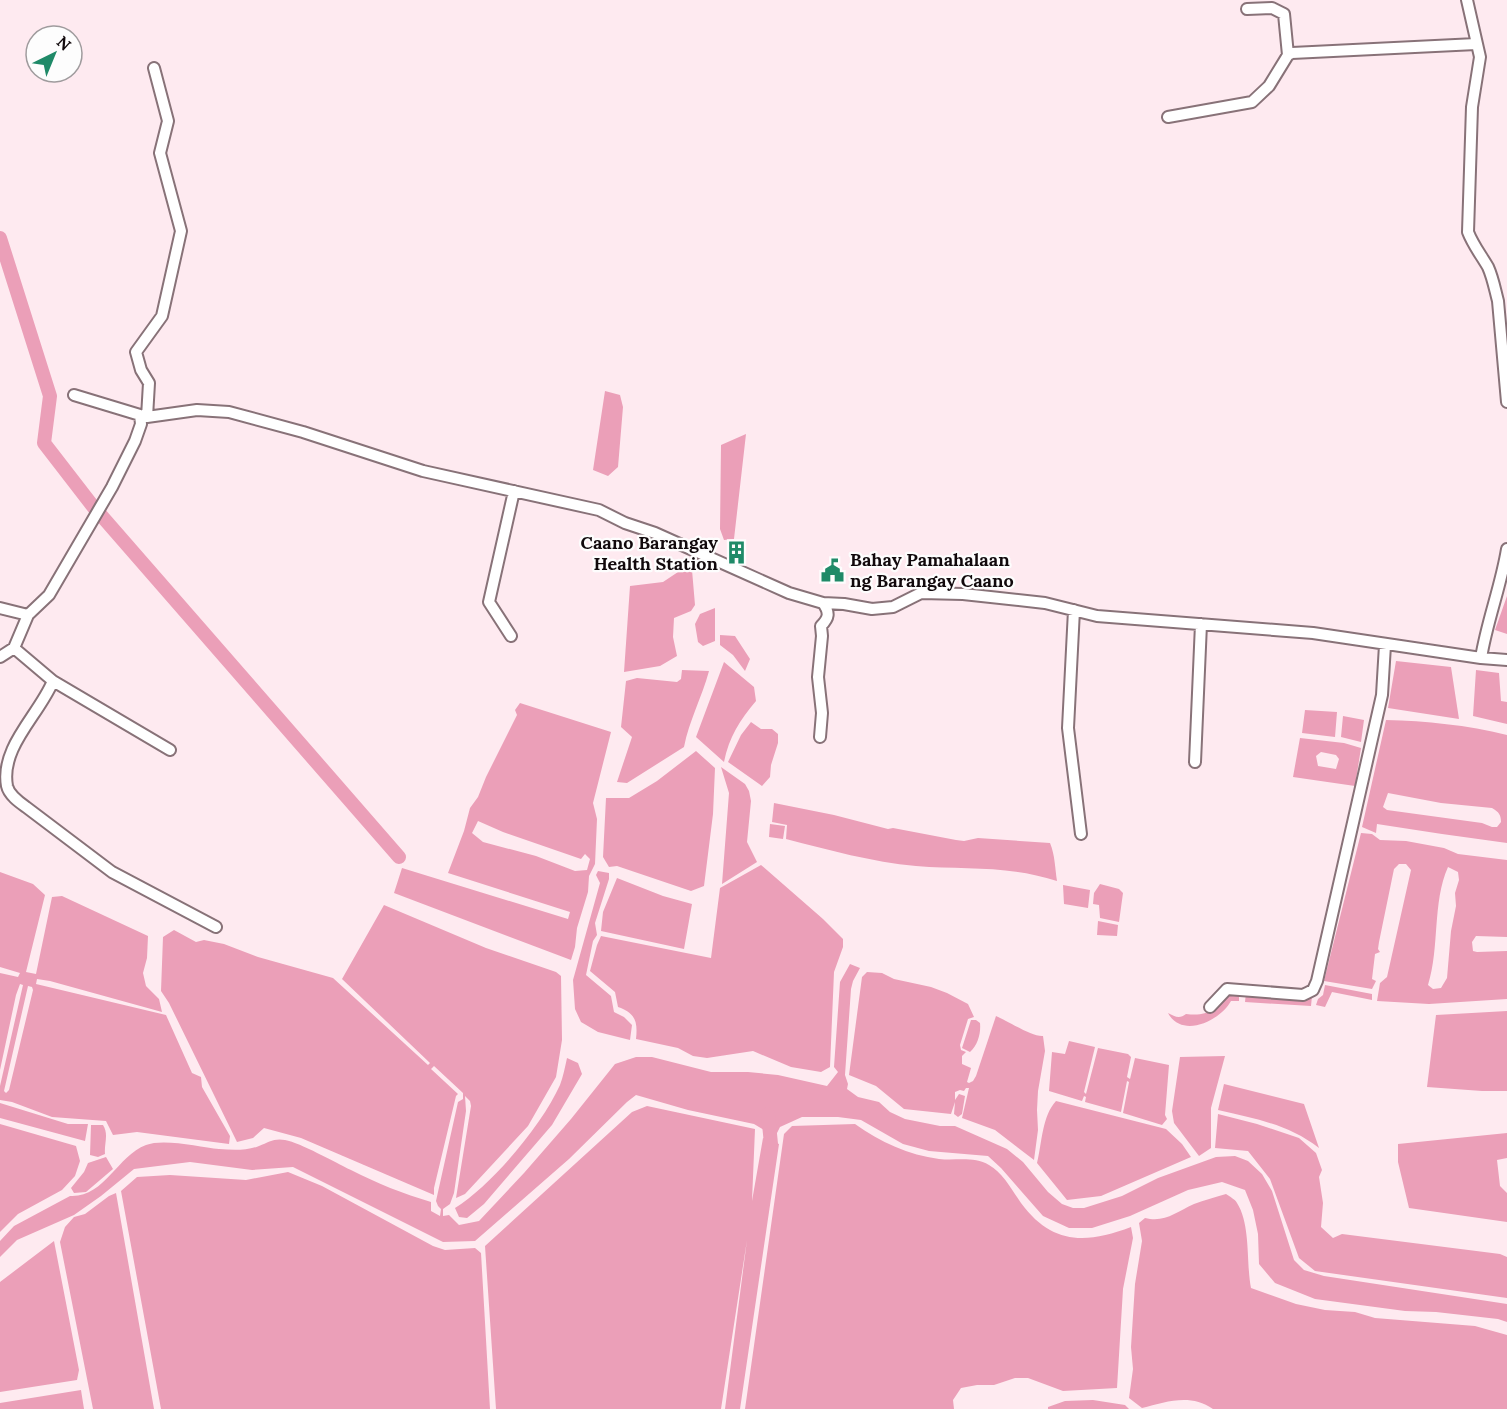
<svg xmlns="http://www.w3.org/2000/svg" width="1507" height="1409" font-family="Lora,serif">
<rect width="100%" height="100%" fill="#feeaf0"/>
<path fill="#eb9fb8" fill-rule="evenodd" d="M605,391L620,395L623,407L618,467L608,476L593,470Z
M746,434L734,539L724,540L720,529L721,445Z
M681,570H692L695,605L691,611L674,618L673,637L677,656L660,666L624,672L630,586L663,582Z
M1507,596V634L1495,630Z
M715,608V641L703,646L698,642L695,624L700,614Z
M720,635L735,636L750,659L745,671L733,655L720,645Z
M1396,661L1451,667L1459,719L1388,708Z
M724,662L754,687L756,701C740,720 729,737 724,762L696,737Z
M682,670L709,671C702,697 689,721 684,747L627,783L617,782L632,737L621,727L626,681L637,678L677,682L681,679Z
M1476,670L1499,673L1501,701L1507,702V724L1473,716Z
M520,703L611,732L593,803L597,819L595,864L589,876L588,892L577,928L575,947L571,960L394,893L402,868L568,919L570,912L448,873L464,831L470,808L478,797L486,777L517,715L515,710ZM478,821L503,832L581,859L585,854L590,859L587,870L575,871L536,856L483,842L472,833Z
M1305,710L1337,712L1335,737L1302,733Z
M1343,716L1364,720L1361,742L1341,737Z
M1386,720C1426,721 1467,725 1507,735V843C1464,837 1420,831 1377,824L1376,833L1362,827ZM1388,793L1441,803L1492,808C1499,812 1501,815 1501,822L1497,827H1492L1482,823L1387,810L1383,807Z
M751,722L761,729H772L778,734V743L771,765L770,777L762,786L728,762L741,735Z
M1300,738L1344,743L1361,748L1355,786L1293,777ZM1321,752L1336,755L1339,759L1336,769L1318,766L1316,756Z
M696,751L715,768L713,814L704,886L691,891L617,866L609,867L603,857L606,798H629L657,781Z
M721,767L745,784L749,791L751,801L747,842L757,862L722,884L729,793Z
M774,803L834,815L888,829L893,828L956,840L964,841L978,838L1050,843C1055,855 1055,868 1057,881C1009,865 965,870 916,866C872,862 829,850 786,839L787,825L772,822Z
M770,824L785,826L783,839L769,837Z
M1361,833L1372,834L1380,840L1406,841L1444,848L1458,854L1507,860V937L1476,936L1472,942L1473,951L1477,952L1507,951V999L1429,1004L1377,1001L1380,983L1387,977L1411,870L1406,864H1399L1394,869L1379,942L1378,949L1380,952L1375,954L1372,979L1376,981L1372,989L1324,981ZM1448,867L1458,872L1459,880L1455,893L1456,906L1451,931L1447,978L1441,988L1433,989L1428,985C1440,947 1432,903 1448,867Z
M761,865L823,919L843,939V947L834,972L830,1067L821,1072L791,1067L753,1051L707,1058L693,1056L678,1048L636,1039C638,1021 635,1013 618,1007L615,992L590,971L597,945L601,936L711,958L720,888Z
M598,871L609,873V879L595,923L597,935L593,941L586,975L611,996L614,1012L624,1017L632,1025L630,1040L598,1032L581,1022L575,1009L573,980L600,883L596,875Z
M0,872L33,884L45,895L26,972L36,974L52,897L62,896L148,936L147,958L143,973L146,986L159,999L162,1012L50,981L37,979L36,984L166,1015L192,1073L201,1077L202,1087L230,1136L229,1144L137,1132L113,1135L106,1121L52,1117L12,1102L0,1100V1086L23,985L20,984L16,995L0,1070V973L18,977L20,973L0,967ZM28,986L32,987L33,990L9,1090L6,1093L4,1091Z
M617,878L663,896L692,904L684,949L601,931L603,912Z
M1100,884L1119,889L1123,893L1119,922L1100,918L1099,905L1093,904L1094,893Z
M1063,885L1090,890L1088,908L1064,904Z
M384,905L486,948L556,972L561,976L562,1040L556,1077L528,1126L465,1194L456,1198L471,1106L470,1101L465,1096L466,1111L454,1193L450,1204L443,1209V1216L449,1215L459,1225L479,1221L524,1173L571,1119L615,1064L636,1057H652L711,1072H748L778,1075L827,1086L838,1072L834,1067L840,982L850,964L860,968L853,981L851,989L845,1075L848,1084L847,1089L858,1097L879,1102L890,1112L905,1119L940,1126H955L1007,1149L1023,1162L1048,1192L1062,1204L1073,1208H1084L1122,1196L1158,1178L1216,1157L1235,1156L1248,1161L1262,1174L1272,1191L1294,1260L1304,1270L1324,1276L1507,1304V1322L1498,1319L1436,1312L1405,1311L1315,1299L1275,1283L1259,1264L1258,1234L1253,1210L1245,1190L1222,1182L1188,1190L1130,1216L1092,1228H1069L1043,1216L1001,1168L988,1156L929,1151L903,1144L861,1120L838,1117H802L780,1127L777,1133L764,1130L754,1124L688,1110L636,1095L627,1102L569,1159L475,1241L443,1242L293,1167L252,1170L190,1162L134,1169L101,1196L74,1215L17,1240L0,1257V1241L14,1226L70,1196C104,1198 117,1156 146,1145C163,1138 201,1147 219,1149C232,1150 246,1151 259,1146C269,1142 274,1138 285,1140C301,1143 334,1162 351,1170C376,1183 404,1194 431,1202V1211L440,1216L441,1209L438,1206L436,1201L458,1102L463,1099V1093L434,1066L431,1069L458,1094L456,1096L434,1188V1195L301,1138L264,1128L253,1138L237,1142L169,1003L161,991L163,937L174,930L196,942L204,940L224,944L258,957L333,978L428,1065L430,1063L342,979Z
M1098,921L1118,925L1117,936L1097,935Z
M867,972L882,973L894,979L931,987L947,993L968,1004L974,1017L968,1019L960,1045L961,1050L966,1052L962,1056V1064L971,1068L967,1082L969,1083L973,1081L976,1076L996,1016C1008,1021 1032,1037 1043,1036L1045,1051L1038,1091L1037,1110L1038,1130L1034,1160L995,1130L962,1118L969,1088H966L964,1091L960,1090L955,1092V1100L959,1094L965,1096L962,1114L958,1117L954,1114L955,1102L951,1114L904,1109L876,1086L849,1075L862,977Z
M1325,985L1372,994V1000L1332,992L1325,1007L1316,1005L1318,999L1323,995Z
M1239,992V1001H1231C1220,1021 1182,1039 1168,1013C1175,1017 1180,1019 1186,1014C1209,1017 1213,1009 1227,993Z
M1246,993L1312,996L1311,1006L1245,1002Z
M1507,1011V1091H1482L1427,1087L1436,1015Z
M971,1020H976L980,1023C981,1033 978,1045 970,1052L962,1048Z
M1069,1041L1095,1047L1084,1092L1086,1094L1098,1048L1128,1054L1131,1057L1127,1077L1130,1079L1135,1058L1169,1065L1165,1115L1167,1119L1162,1125L1123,1113L1129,1082L1127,1081L1121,1112L1085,1102L1086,1097L1084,1096L1082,1101L1049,1091L1052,1052L1065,1054Z
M1225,1056L1211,1108V1148L1199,1156L1174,1123L1172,1111L1180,1057Z
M567,1058L578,1063L582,1074L552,1125L484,1204L467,1218L459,1217L455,1208C492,1185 542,1125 560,1085C563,1077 565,1067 567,1058Z
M1224,1084L1304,1104L1319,1148C1288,1124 1256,1119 1218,1110Z
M1056,1101L1166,1129L1182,1144L1191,1157L1101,1196L1067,1200L1037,1163C1042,1143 1042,1116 1056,1101Z
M0,1103L68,1124H88L85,1141L0,1118Z
M647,1106L755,1129L752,1201L763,1138L779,1144L740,1409H725L747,1240L721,1409H496L485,1246L632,1112Z
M1218,1114L1257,1124L1299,1138L1316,1153L1322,1170L1319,1177L1323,1203L1321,1227L1333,1238L1342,1234L1500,1254L1507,1257V1298L1315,1271L1299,1258L1270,1179L1248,1151L1215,1148Z
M0,1124L76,1146L80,1161L75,1176L62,1190L18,1214L0,1232Z
M855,1124C880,1142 909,1155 939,1159C956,1161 974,1156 989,1165C1003,1173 1012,1190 1021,1203C1052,1245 1086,1244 1131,1227L1133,1238L1123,1289L1117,1388L1063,1391L1028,1378H1015L994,1385H977L961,1388L953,1400L954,1409H745L784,1134L792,1126Z
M91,1125H103C109,1134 104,1144 105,1154L98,1157L90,1155Z
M1507,1133V1158L1497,1160L1500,1186L1507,1193V1222L1409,1208L1398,1162V1144Z
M106,1157L113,1169L86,1192L74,1193L71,1188L84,1172L88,1163Z
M288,1172L322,1186L433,1246L445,1250L475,1248L481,1253L490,1409H161L121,1191L137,1177L170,1175L246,1180Z
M116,1193L154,1409H93L60,1242L65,1227L74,1217L85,1214L109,1196Z
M1226,1194C1230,1197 1235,1199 1237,1203C1251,1225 1246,1263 1251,1288L1296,1304L1325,1310L1355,1312L1375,1318L1475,1326L1507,1335V1409H1213C1190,1393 1166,1402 1142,1408L1129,1398L1133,1369L1131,1347L1135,1284L1142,1241L1139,1223L1145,1218C1165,1223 1176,1212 1194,1204C1204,1200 1216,1197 1226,1194Z
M54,1241L79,1370L77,1380L0,1392V1282Z
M81,1390L84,1409H0V1403Z
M1093,1400L1125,1405L1129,1409H1048V1407L1065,1401Z"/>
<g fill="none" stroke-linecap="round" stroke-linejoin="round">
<path stroke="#eb9fb8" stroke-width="14" d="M0,238L50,396L44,443L95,509
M100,514L399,857
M768,1114L771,1144L769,1158"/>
<defs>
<path id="street" d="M1467,0L1480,57L1472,107L1468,232C1473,245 1481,255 1488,267C1493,278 1495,290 1498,301L1507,402
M1247,9L1272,8L1284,14L1288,55
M1168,117L1252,102L1269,86L1288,55L1292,53L1476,44
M74,395L140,415
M147,417L149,383L141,370L136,352L162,316L181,231L160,153L168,121L154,68
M1507,549C1501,586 1487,621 1481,658L1507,660
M0,608L28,615L49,595L112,487L135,441L141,424L140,415L147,417L197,410L229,412L303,432L423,471L599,510L625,523L655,533L789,593L823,603L844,604L872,609L893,607L921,593L963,594L1045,603L1097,616L1313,633L1481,658
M1074,610L1068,728L1081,834
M28,615L14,648L53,681C39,715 0,747 7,786C9,795 19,802 26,807L112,872L216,927
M511,636L489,602L514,491
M0,657L14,648
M53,681L170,750
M820,737L822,713L818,677L822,636L821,626C829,618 830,613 823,603
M1195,762L1201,624
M1210,1007L1227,989L1303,995L1313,990L1317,981L1382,695L1385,645"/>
</defs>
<use href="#street" stroke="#887278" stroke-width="14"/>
<use href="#street" stroke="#fff" stroke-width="10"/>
</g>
<defs>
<symbol id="building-bare" viewBox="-9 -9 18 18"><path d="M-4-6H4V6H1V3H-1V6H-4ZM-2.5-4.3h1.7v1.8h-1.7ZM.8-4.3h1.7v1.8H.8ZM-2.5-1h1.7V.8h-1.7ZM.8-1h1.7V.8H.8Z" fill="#1f8a68" stroke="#fdfdfd" stroke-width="2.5" paint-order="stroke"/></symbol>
<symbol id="civic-bare" viewBox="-9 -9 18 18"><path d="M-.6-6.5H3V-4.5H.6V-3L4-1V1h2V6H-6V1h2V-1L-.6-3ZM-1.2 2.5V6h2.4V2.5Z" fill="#1f8a68" stroke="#fdfdfd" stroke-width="2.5" paint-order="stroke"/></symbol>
</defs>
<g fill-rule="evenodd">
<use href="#building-bare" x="720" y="536" width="33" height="33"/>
<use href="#civic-bare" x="816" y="554" width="33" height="33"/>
</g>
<g text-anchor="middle" stroke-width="4.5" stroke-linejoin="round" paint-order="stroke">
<g font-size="18" font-weight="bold" fill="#11090c" stroke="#fdfdfd" text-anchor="end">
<text x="718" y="549">Caano Barangay<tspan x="718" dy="21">Health Station</tspan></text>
<text x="850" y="566" text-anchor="start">Bahay Pamahalaan<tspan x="850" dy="21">ng Barangay Caano</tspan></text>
</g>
</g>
<g transform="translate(54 54) rotate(43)"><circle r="28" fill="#fdfdfd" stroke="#9f9b9d" stroke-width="1.5"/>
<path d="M0-4.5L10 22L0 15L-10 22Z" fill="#1f8a68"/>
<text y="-9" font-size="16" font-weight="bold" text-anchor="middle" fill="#11090c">N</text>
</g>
</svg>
